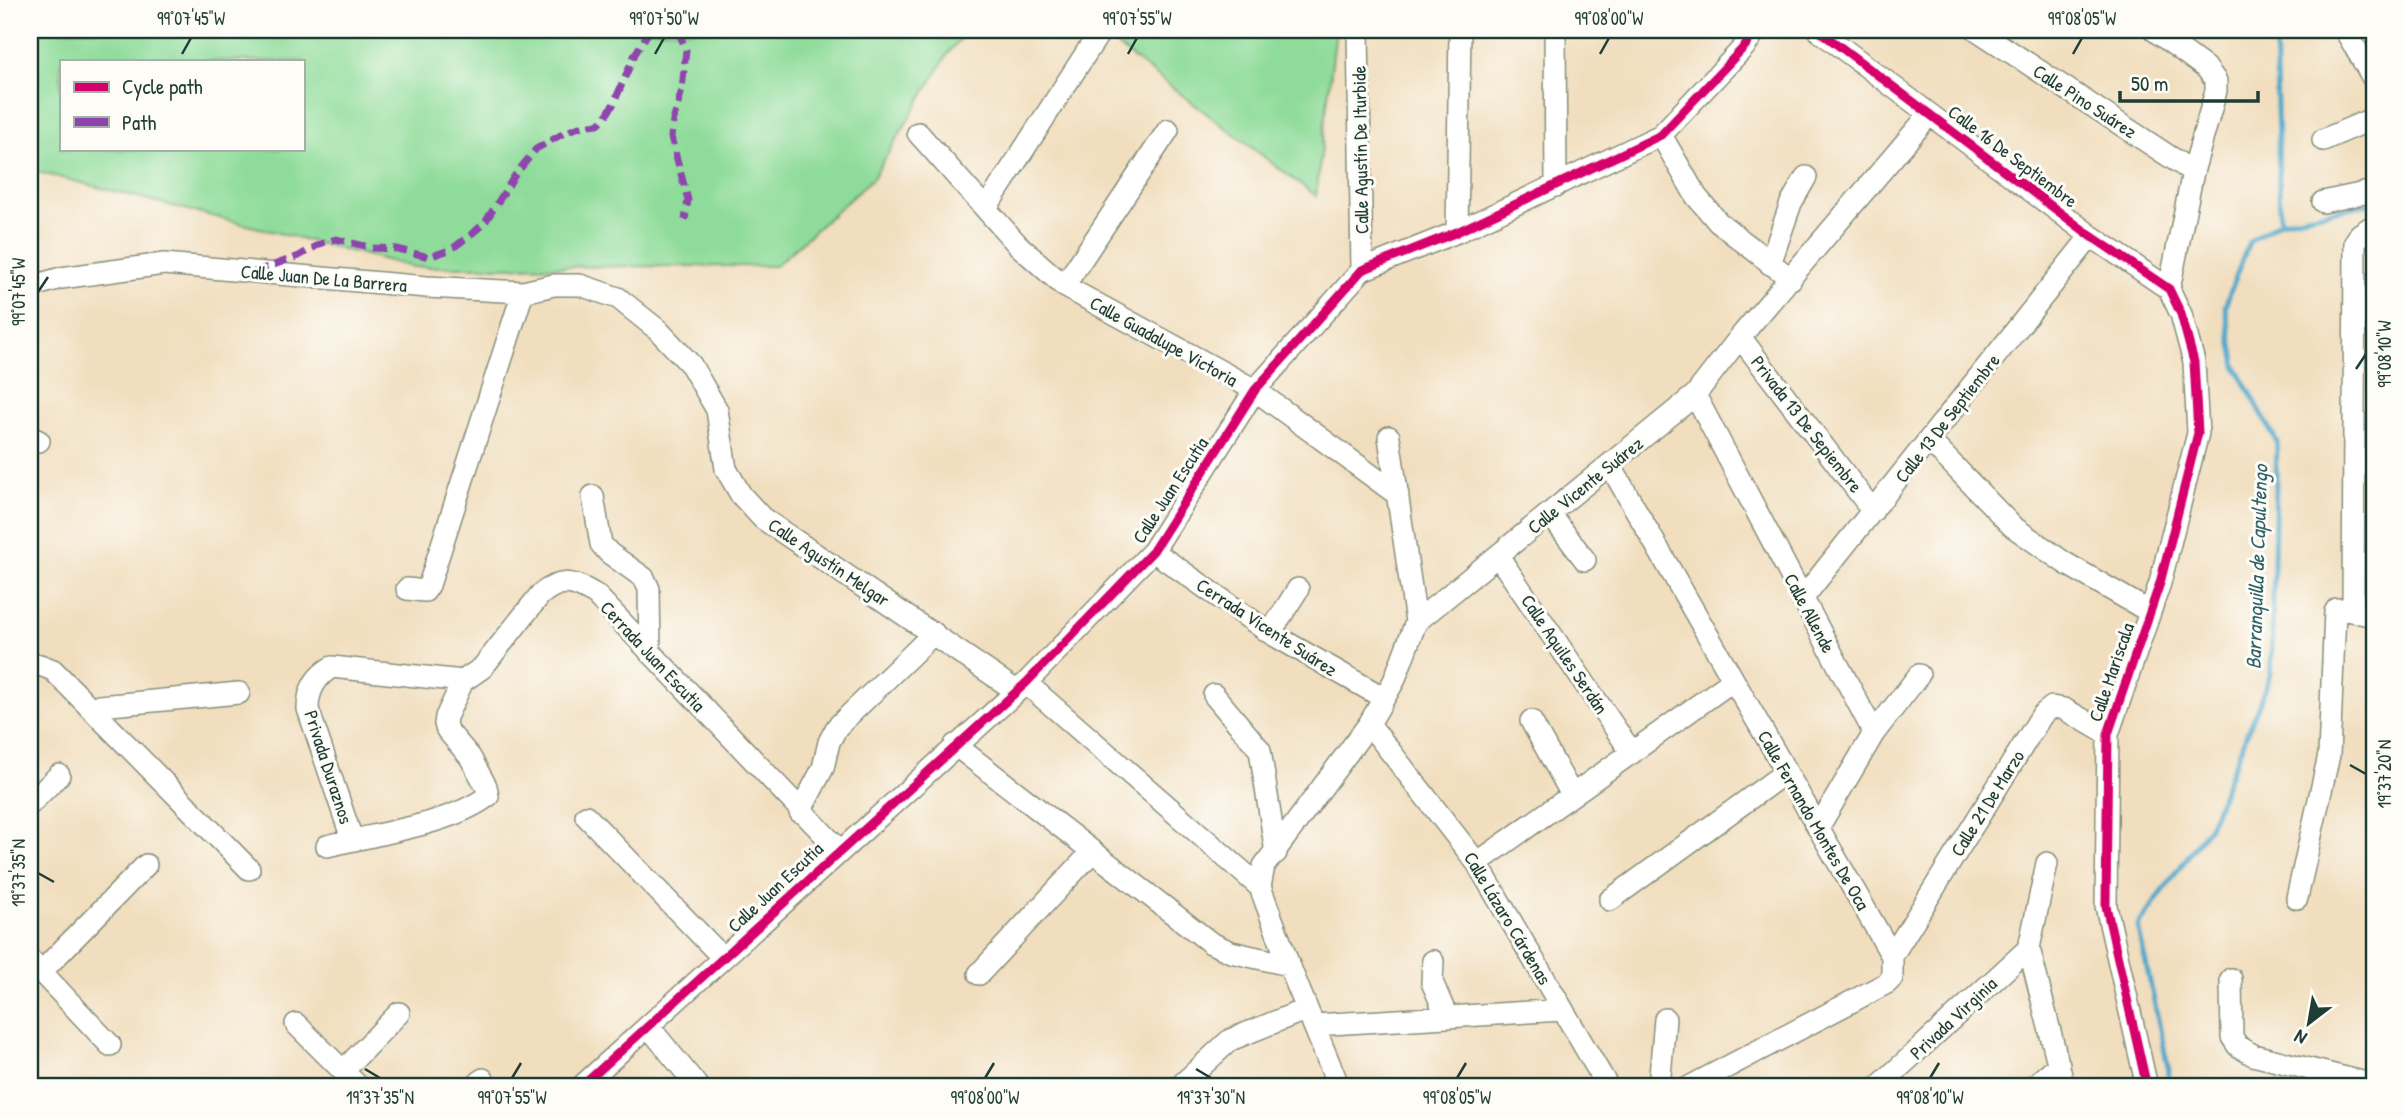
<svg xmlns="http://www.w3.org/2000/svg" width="2404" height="1117" font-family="'Patrick Hand',sans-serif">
<rect width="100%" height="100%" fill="#fdfcf7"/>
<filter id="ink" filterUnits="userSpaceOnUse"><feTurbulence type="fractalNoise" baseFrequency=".0143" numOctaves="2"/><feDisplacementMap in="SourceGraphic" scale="14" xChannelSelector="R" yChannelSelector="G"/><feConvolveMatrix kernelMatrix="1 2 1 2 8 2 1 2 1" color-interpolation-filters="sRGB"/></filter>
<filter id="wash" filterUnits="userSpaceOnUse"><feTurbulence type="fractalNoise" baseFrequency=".00686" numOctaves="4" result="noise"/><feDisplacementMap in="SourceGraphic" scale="28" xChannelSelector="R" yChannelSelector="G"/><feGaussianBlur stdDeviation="1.57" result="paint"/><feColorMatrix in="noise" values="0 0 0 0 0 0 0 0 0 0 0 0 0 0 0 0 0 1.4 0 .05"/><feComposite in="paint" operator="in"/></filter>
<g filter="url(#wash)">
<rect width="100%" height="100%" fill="#f1debe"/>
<path fill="#8fdc9a" stroke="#578c67" stroke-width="2" fill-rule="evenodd" d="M30,30H968L949,52L873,178L775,266L413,267L30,170ZM61,61H303V149H61Z
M1099,30H1336L1316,196L1112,42Z"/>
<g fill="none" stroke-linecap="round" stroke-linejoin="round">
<path stroke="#4ca7ca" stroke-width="5" d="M2275,30L2280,221
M2168,1087L2169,1071L2138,926L2209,827L2271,674L2277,442L2236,366L2225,306L2249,242L2280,221L2374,203"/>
</g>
</g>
<g filter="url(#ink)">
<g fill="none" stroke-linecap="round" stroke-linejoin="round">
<defs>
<path id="minor" d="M1358,30L1362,270
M1555,30L1556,186
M1818,30L2091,236L2169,289L2181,314L2194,362L2198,433L2160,583L2108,734L2106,906L2147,1087
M1977,30L2193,172
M2154,30L2207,69L2216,81V91L2193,172L2169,289
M2345,30L2374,80
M918,133L1018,245L1064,286L1255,390L1398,495
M1661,135L1696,196L1718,222L1791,279
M2323,140L2374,118
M2323,202L2374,191
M986,208L1101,30
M1457,232L1460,30
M1770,264L1791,203L1806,177
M1064,286L1168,130
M30,287L61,278L164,264L427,287L523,292L554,285H580L618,298L658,330L691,365L717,410L726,469L741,495L762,518L1015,690
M1740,337L1873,511
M1695,395L1874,733
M30,437L39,441
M1389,437L1416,622
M1929,440L2012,526L2065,563L2150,612
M1610,465L1892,956V978L1887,983L1689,1087
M593,496L601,544L609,553L644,578L649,589L650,653
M1550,514L1585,560
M1153,551L1270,633L1384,698
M1498,556L1632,753
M407,589L425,591L429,585L523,292
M1802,599L2091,236
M2353,611L2355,242L2360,234L2374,225
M1270,633L1298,589
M30,665H40L53,670L249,869
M1026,683L1260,887
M1214,695L1260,750L1276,853
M89,707L239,693
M1531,721L1572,795
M1369,724L1477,863L1608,1087
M955,745L1211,943L1231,952L1289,965
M30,804L59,775
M800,812L823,768L829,742L837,727L934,633
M586,816L723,958
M1818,828L1874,733L1919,675
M352,839L308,709C308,690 316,676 332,667L463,681
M327,846C374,834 450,825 488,796L486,786L470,757L447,730L445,724L446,717L463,681L482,668L540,595C562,577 574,582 596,595L840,851
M1477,863L1732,681
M2297,898L2329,755L2335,612L2337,609H2342L2374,616
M1610,900L1786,772
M2029,948L2064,1087
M1892,956L2042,715L2052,707L2064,709L2108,734
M30,960L110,1045
M1433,961L1432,982L1447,1017
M41,972L146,865
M979,974L1092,852
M2231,979L2232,1037L2238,1046L2253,1055L2374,1085
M296,1024L359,1087
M1314,1025L1563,1010
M649,1027L698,1087
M343,1071L399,1013
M475,1087L483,1079
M581,1087L1026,683L1153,551L1255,390L1362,270L1457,232L1661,135L1745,46L1756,30
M1179,1087L1230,1040L1307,1009
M1339,1087L1289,965L1260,887L1264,866L1369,724L1394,681L1416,622L1695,395L1740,337L1929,115
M1659,1087L1665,1019
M1878,1087L2029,948L2047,863
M2033,1087L2059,1064"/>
</defs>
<use href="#minor" stroke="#888e79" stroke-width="24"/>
<use href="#minor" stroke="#fff" stroke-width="21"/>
<path stroke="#8e44ad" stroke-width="7" stroke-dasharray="14 7" stroke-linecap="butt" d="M678,30L686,50L682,90L673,121L671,137L688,200L685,220
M254,272L299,256L320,244L336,239L373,248L397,249L429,257L452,249L484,224L515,175L536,149L566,132L582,126L598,124L604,119L613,105L635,54L650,30"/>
<defs>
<path id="cycleway" d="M1818,30L2091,236L2169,289L2181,314L2194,362L2198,433L2160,583L2108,734L2106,906L2147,1087
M581,1087L1026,683L1153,551L1255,390L1362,270L1457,232L1661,135L1745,46L1756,30"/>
</defs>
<use href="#cycleway" stroke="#fdfcf7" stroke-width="13"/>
<use href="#cycleway" stroke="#d6006c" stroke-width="9"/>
</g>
</g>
<path fill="none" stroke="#1f3d34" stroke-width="2.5" d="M182,54L191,38M655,54L664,38M1128,54L1137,38M1600,54L1609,38M2073,54L2082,38M38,292L48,277M2356,369L2366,354M2350,765L2366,774M38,873L54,882M365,1069L380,1078M1196,1069L1211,1078M512,1078L521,1063M985,1078L994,1063M1457,1078L1466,1063M1930,1078L1939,1063"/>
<g text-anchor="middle" stroke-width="6" stroke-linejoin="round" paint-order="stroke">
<g font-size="19" fill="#1f3d34" stroke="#fdfcf7">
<text transform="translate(2085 101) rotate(33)" y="7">Calle Pino Suárez</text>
<text transform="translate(1360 150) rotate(-91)" y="7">Calle Agustín De Iturbide</text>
<text transform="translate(2013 156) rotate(37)" y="7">Calle 16 De Septiembre</text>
<text transform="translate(324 278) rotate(5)" y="7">Calle Juan De La Barrera</text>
<text transform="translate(1164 341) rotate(29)" y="7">Calle Guadalupe Victoria</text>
<text transform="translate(1947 418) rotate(-52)" y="7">Calle 13 De Septiembre</text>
<text transform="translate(1807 424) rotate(52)" y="7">Privada 13 De Sepiembre</text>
<text transform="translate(1585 485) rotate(-39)" y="7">Calle Vicente Suárez</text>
<text transform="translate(1170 490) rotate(-57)" y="7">Calle Juan Escutia</text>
<text transform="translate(829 562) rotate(34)" y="7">Calle Agustín Melgar</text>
<text transform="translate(1810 613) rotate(62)" y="7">Calle Allende</text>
<text transform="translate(1267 627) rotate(33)" y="7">Cerrada Vicente Suárez</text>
<text transform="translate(1565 654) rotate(56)" y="7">Calle Aquiles Serdán</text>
<text transform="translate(653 656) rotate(47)" y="7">Cerrada Juan Escutia</text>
<text transform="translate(2111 672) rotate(-71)" y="7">Calle Mariscala</text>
<text transform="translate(329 767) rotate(72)" y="7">Privada Duraznos</text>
<text transform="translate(1987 803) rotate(-58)" y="7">Calle 21 De Marzo</text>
<text transform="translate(1814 820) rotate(60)" y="7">Calle Fernando Montes De Oca</text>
<text transform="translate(775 887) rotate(-43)" y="7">Calle Juan Escutia</text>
<text transform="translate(1508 918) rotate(59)" y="7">Calle Lázaro Cárdenas</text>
<text transform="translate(1953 1018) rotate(-43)" y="7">Privada Virginia</text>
</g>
<g font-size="21" font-style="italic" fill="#2f6268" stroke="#fdfcf7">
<text transform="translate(2257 567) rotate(-88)" y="7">Barranquilla de Capultengo</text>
</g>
</g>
<rect width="2404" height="1117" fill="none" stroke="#fdfcf7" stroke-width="77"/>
<rect x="60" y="60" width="245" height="91" fill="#fdfcf7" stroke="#a4b0a9" stroke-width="2"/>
<rect x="74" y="82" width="35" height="10" fill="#d6006c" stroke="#a4b0a9" stroke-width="2"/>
<text x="122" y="94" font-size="21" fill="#1f3d34">Cycle path</text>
<rect x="74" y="117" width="35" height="10" fill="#8e44ad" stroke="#a4b0a9" stroke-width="2"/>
<text x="122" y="130" font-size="21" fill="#1f3d34">Path</text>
<g transform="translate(2309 1023) rotate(211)" stroke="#fdfcf7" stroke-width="5" paint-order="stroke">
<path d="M0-5L12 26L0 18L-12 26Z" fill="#1f3d34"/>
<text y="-10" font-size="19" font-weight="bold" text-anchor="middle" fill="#1f3d34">N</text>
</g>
<path d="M2120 91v10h138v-10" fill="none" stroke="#1f3d34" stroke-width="3.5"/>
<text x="2131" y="91" font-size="21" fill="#1f3d34" stroke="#fdfcf7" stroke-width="5" paint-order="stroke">50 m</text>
<rect x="38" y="38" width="2328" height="1040" fill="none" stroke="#1f3d34" stroke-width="2.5"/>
<g font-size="18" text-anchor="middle" fill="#1f3d34">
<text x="191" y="25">99°07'45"W</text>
<text x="664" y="25">99°07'50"W</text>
<text x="1137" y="25">99°07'55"W</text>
<text x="1609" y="25">99°08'00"W</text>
<text x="2082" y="25">99°08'05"W</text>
<text transform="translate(19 292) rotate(-90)" y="6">99°07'45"W</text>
<text transform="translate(2385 354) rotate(-90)" y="6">99°08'10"W</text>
<text transform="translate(2385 774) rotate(-90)" y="6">19°37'20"N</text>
<text transform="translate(19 873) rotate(-90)" y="6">19°37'35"N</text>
<text x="380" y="1104">19°37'35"N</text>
<text x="512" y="1104">99°07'55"W</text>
<text x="985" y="1104">99°08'00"W</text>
<text x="1211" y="1104">19°37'30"N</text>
<text x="1457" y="1104">99°08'05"W</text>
<text x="1930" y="1104">99°08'10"W</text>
</g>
</svg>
